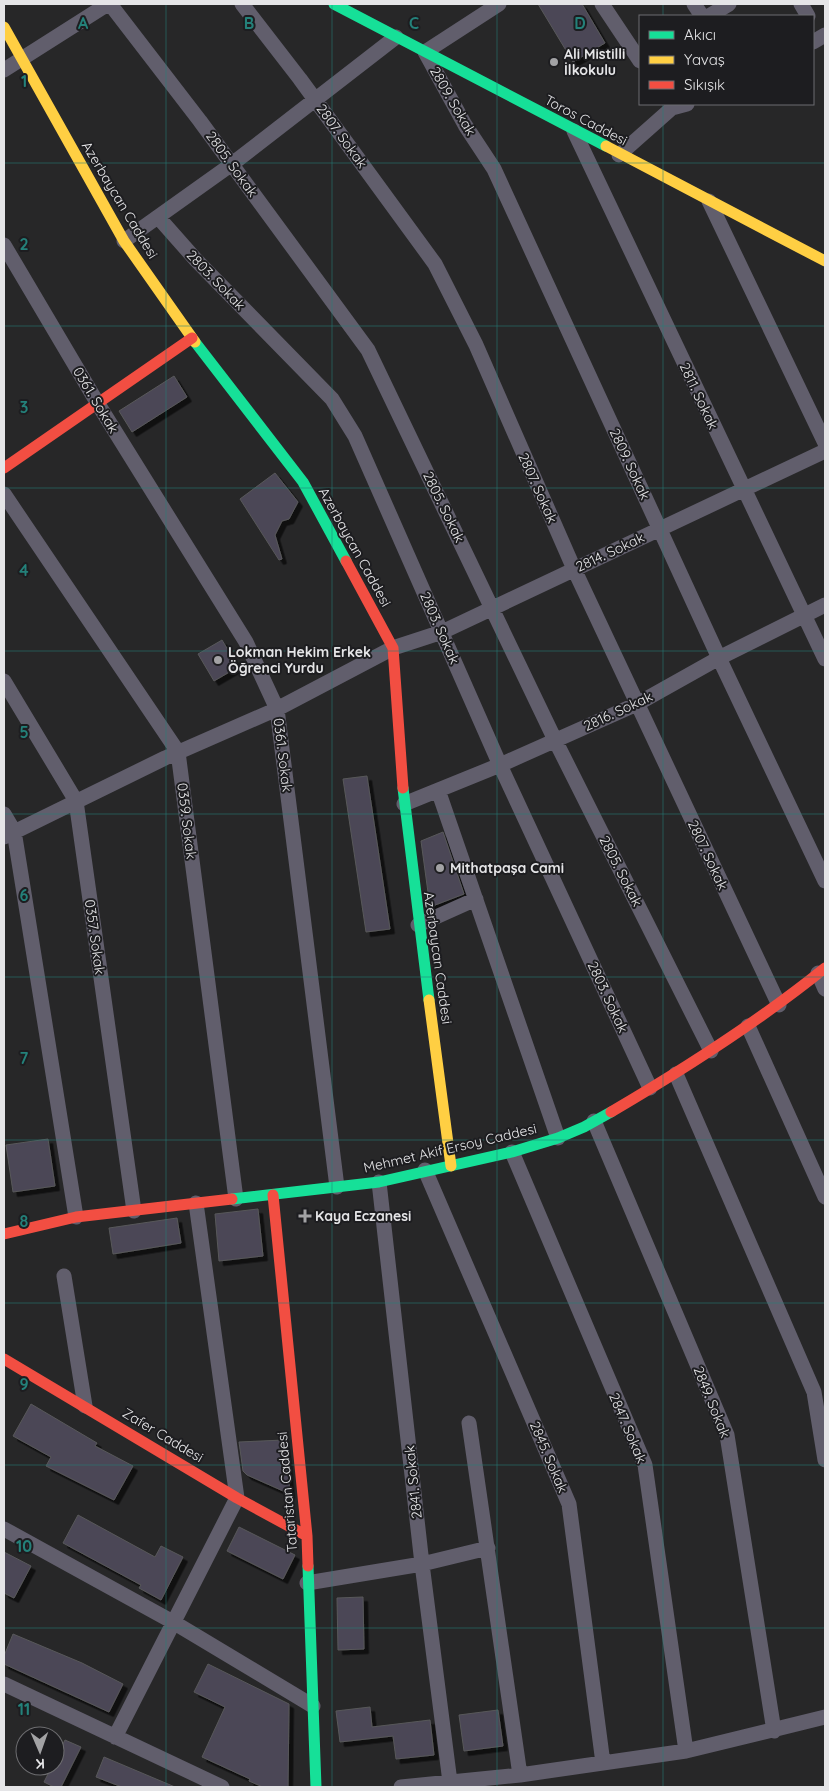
<svg xmlns="http://www.w3.org/2000/svg" width="829" height="1791" font-family="Quicksand,sans-serif">
<defs>
<filter id="shadow"><feDropShadow dx="4.5" dy="4.5" stdDeviation="0" flood-color="#0009"/></filter>
</defs>
<rect width="100%" height="100%" fill="#272728"/>
<path fill="#4b4757" stroke="#58585a" filter="url(#shadow)" d="M538,4H582L605,43L573,62Z
M174,376L187,397L132,432L119,411Z
M275,473L298,502L289,519L282,521L275,535L282,559L279,560L240,499Z
M222,640L238,667L214,681L198,654Z
M367,776L390,929L366,932L343,779Z
M443,832L464,894L430,907L421,841Z
M48,1139L55,1186L13,1192L6,1145Z
M258,1209L263,1256L219,1261L215,1214Z
M177,1218L181,1243L113,1254L109,1228Z
M31,1404L97,1443L95,1446L133,1466L114,1500L46,1466L51,1457L13,1436Z
M284,1440L287,1460L290,1494L247,1475L243,1471L239,1442Z
M78,1515L155,1557L161,1546L183,1557L161,1600L139,1588L141,1585L63,1543Z
M239,1527L295,1555L283,1579L227,1551Z
M4,1552L31,1566L14,1598L4,1593Z
M363,1597L364,1649L338,1650L337,1598Z
M13,1634L82,1663L123,1684L109,1712L4,1664V1656Z
M208,1664L289,1704L288,1787H263L249,1781L250,1779L202,1757L225,1707L194,1692Z
M370,1707L372,1727L430,1720L434,1755L396,1759L393,1736L340,1742L336,1711Z
M498,1710L503,1746L464,1751L459,1715Z
M65,1740L81,1747L61,1787H54L44,1782L52,1766H55V1760Z
M104,1757L175,1787H122L96,1777Z"/>
<g fill="none" stroke-linecap="round" stroke-linejoin="round">
<path stroke="#615e6c" stroke-width="15" d="M110,4L200,121L368,350L555,740L711,1051
M242,4L300,79L435,264L476,345L574,569L779,1005
M499,4L425,52L465,125L494,169L719,658L825,881
M602,4L640,61
M694,4L702,16
M801,4L808,16
M709,16L729,4
M813,42L825,35
M4,70L108,4
M574,131L825,659
M619,155L672,108L687,104
M709,201L825,443
M158,217L196,260L332,399L355,436L500,765L650,1088
M124,241L232,164L396,37
M4,245L98,404L246,642L277,709L337,1187
M4,494L178,752L236,1199
M4,681L76,801L134,1211
M438,790L558,1138
M404,804L500,765L637,704L719,658L825,605
M4,814L14,831L76,1217
M4,837L165,758L277,709L393,648L442,632L825,451
M418,925L476,899
M818,973L825,989
M748,1026L825,1197
M676,1074L814,1392L825,1460
M594,1121L727,1435L774,1731
M512,1152L645,1465L686,1751
M425,1170L569,1504L603,1763
M379,1182L422,1564L450,1782
M64,1276L85,1406
M469,1423L520,1775
M4,1529L173,1622L313,1706
M307,1583L422,1564L488,1548
M4,1684L222,1787
M115,1737L237,1498L196,1203
M401,1787L520,1775L686,1751L825,1717"/>
<path stroke="#16e098" stroke-width="11" d="M334,4L606,146
M195,342L303,482L346,561
M403,788L429,1000
M232,1199L379,1182L512,1152L558,1138L584,1127L611,1112
M308,1566L316,1787"/>
<path stroke="#ffcf43" stroke-width="11" d="M4,27L124,241L195,342
M606,146L825,261
M429,1000L451,1166"/>
<path stroke="#f24e42" stroke-width="11" d="M4,468L192,338
M346,561L393,648L403,788
M611,1112C686,1068 758,1022 825,968
M273,1195L307,1536L308,1566
M4,1234L76,1217L232,1199
M4,1359L237,1498L307,1536"/>
</g>
<path fill="none" stroke="#24817a" stroke-width="1" stroke-opacity="0.55" d="M166,4V1787M332,4V1787M497,4V1787M663,4V16M663,104V1787M4,163H825M4,326H825M4,488H825M4,651H825M4,814H825M4,977H825M4,1140H825M4,1303H825M4,1465H825M4,1628H825"/>
<g fill="#a2a2a4" stroke="#1d1d20" stroke-width="2">
<circle cx="554" cy="62" r="5"/>
<circle cx="218" cy="660" r="5"/>
<circle cx="440" cy="868" r="5"/>
<path d="M302.5 1208.5h5v5h5v5h-5v5h-5v-5h-5v-5h5z"/>
</g>
<g text-anchor="middle" stroke-width="4" stroke-linejoin="round" paint-order="stroke">
<g font-size="14" font-weight="bold" fill="#e5e5e7" stroke="#1d1d20" text-anchor="start">
<text x="564" y="59">Ali Mistilli<tspan x="564" dy="16">İlkokulu</tspan></text>
<text x="228" y="657">Lokman Hekim Erkek<tspan x="228" dy="16">Öğrenci Yurdu</tspan></text>
<text x="450" y="873">Mithatpaşa Cami</text>
<text x="315" y="1221">Kaya Eczanesi</text>
</g>
<g font-size="14" fill="#e5e5e7" stroke="#1d1d20">
<text transform="translate(453 101) rotate(60)" y="5">2809. Sokak</text>
<text transform="translate(586 120) rotate(28)" y="5">Toros Caddesi</text>
<text transform="translate(342 136) rotate(54)" y="5">2807. Sokak</text>
<text transform="translate(232 164) rotate(54)" y="5">2805. Sokak</text>
<text transform="translate(120 200) rotate(59)" y="5">Azerbaycan Caddesi</text>
<text transform="translate(216 280) rotate(46)" y="5">2803. Sokak</text>
<text transform="translate(699 396) rotate(65)" y="5">2811. Sokak</text>
<text transform="translate(96 400) rotate(59)" y="5">0361. Sokak</text>
<text transform="translate(630 464) rotate(65)" y="5">2809. Sokak</text>
<text transform="translate(538 488) rotate(66)" y="5">2807. Sokak</text>
<text transform="translate(444 507) rotate(64)" y="5">2805. Sokak</text>
<text transform="translate(355 547) rotate(61)" y="5">Azerbaycan Caddesi</text>
<text transform="translate(610 552) rotate(-25)" y="5">2814. Sokak</text>
<text transform="translate(440 628) rotate(66)" y="5">2803. Sokak</text>
<text transform="translate(618 711) rotate(-25)" y="5">2816. Sokak</text>
<text transform="translate(283 755) rotate(83)" y="5">0361. Sokak</text>
<text transform="translate(187 821) rotate(83)" y="5">0359. Sokak</text>
<text transform="translate(708 855) rotate(65)" y="5">2807. Sokak</text>
<text transform="translate(621 871) rotate(63)" y="5">2805. Sokak</text>
<text transform="translate(95 937) rotate(82)" y="5">0357. Sokak</text>
<text transform="translate(438 958) rotate(82)" y="5">Azerbaycan Caddesi</text>
<text transform="translate(608 997) rotate(65)" y="5">2803. Sokak</text>
<text transform="translate(450 1148) rotate(-13)" y="5">Mehmet Akif Ersoy Caddesi</text>
<text transform="translate(712 1402) rotate(68)" y="5">2849. Sokak</text>
<text transform="translate(628 1428) rotate(67)" y="5">2847. Sokak</text>
<text transform="translate(163 1435) rotate(31)" y="5">Zafer Caddesi</text>
<text transform="translate(549 1457) rotate(67)" y="5">2845. Sokak</text>
<text transform="translate(413 1482) rotate(-96)" y="5">2841. Sokak</text>
<text transform="translate(287 1492) rotate(-95)" y="5">Tataristan Caddesi</text>
</g>
</g>
<g font-size="16" text-anchor="middle" font-weight="bold" fill="#24817a" stroke="#1d1d20" stroke-width="4" stroke-linejoin="round" paint-order="stroke">
<text x="83" y="29">A</text>
<text x="249" y="29">B</text>
<text x="414" y="29">C</text>
<text x="580" y="29">D</text>
<text x="24" y="87">1</text>
<text x="24" y="250">2</text>
<text x="24" y="413">3</text>
<text x="24" y="576">4</text>
<text x="24" y="738">5</text>
<text x="24" y="901">6</text>
<text x="24" y="1064">7</text>
<text x="24" y="1227">8</text>
<text x="24" y="1390">9</text>
<text x="24" y="1552">10</text>
<text x="24" y="1715">11</text>
</g>
<rect width="829" height="1791" fill="none" stroke="#e5e5e7" stroke-width="10"/>
<rect x="639" y="15" width="175" height="90" fill="#1d1d20" stroke="#6d6d70"/>
<rect x="649" y="31" width="25" height="8" fill="#16e098" stroke="#6d6d70"/>
<text x="684" y="40" font-size="15" fill="#e5e5e7">Akıcı</text>
<rect x="649" y="56" width="25" height="8" fill="#ffcf43" stroke="#6d6d70"/>
<text x="684" y="65" font-size="15" fill="#e5e5e7">Yavaş</text>
<rect x="649" y="81" width="25" height="8" fill="#f24e42" stroke="#6d6d70"/>
<text x="684" y="90" font-size="15" fill="#e5e5e7">Sıkışık</text>
<g transform="translate(40 1751) rotate(178)"><circle r="24" fill="#1d1d20" stroke="#6d6d70"/>
<path d="M0-4L9 19L0 12L-9 19Z" fill="#a2a2a4"/>
<text y="-8" font-size="14" font-weight="bold" text-anchor="middle" fill="#e5e5e7">K</text>
</g>
</svg>
